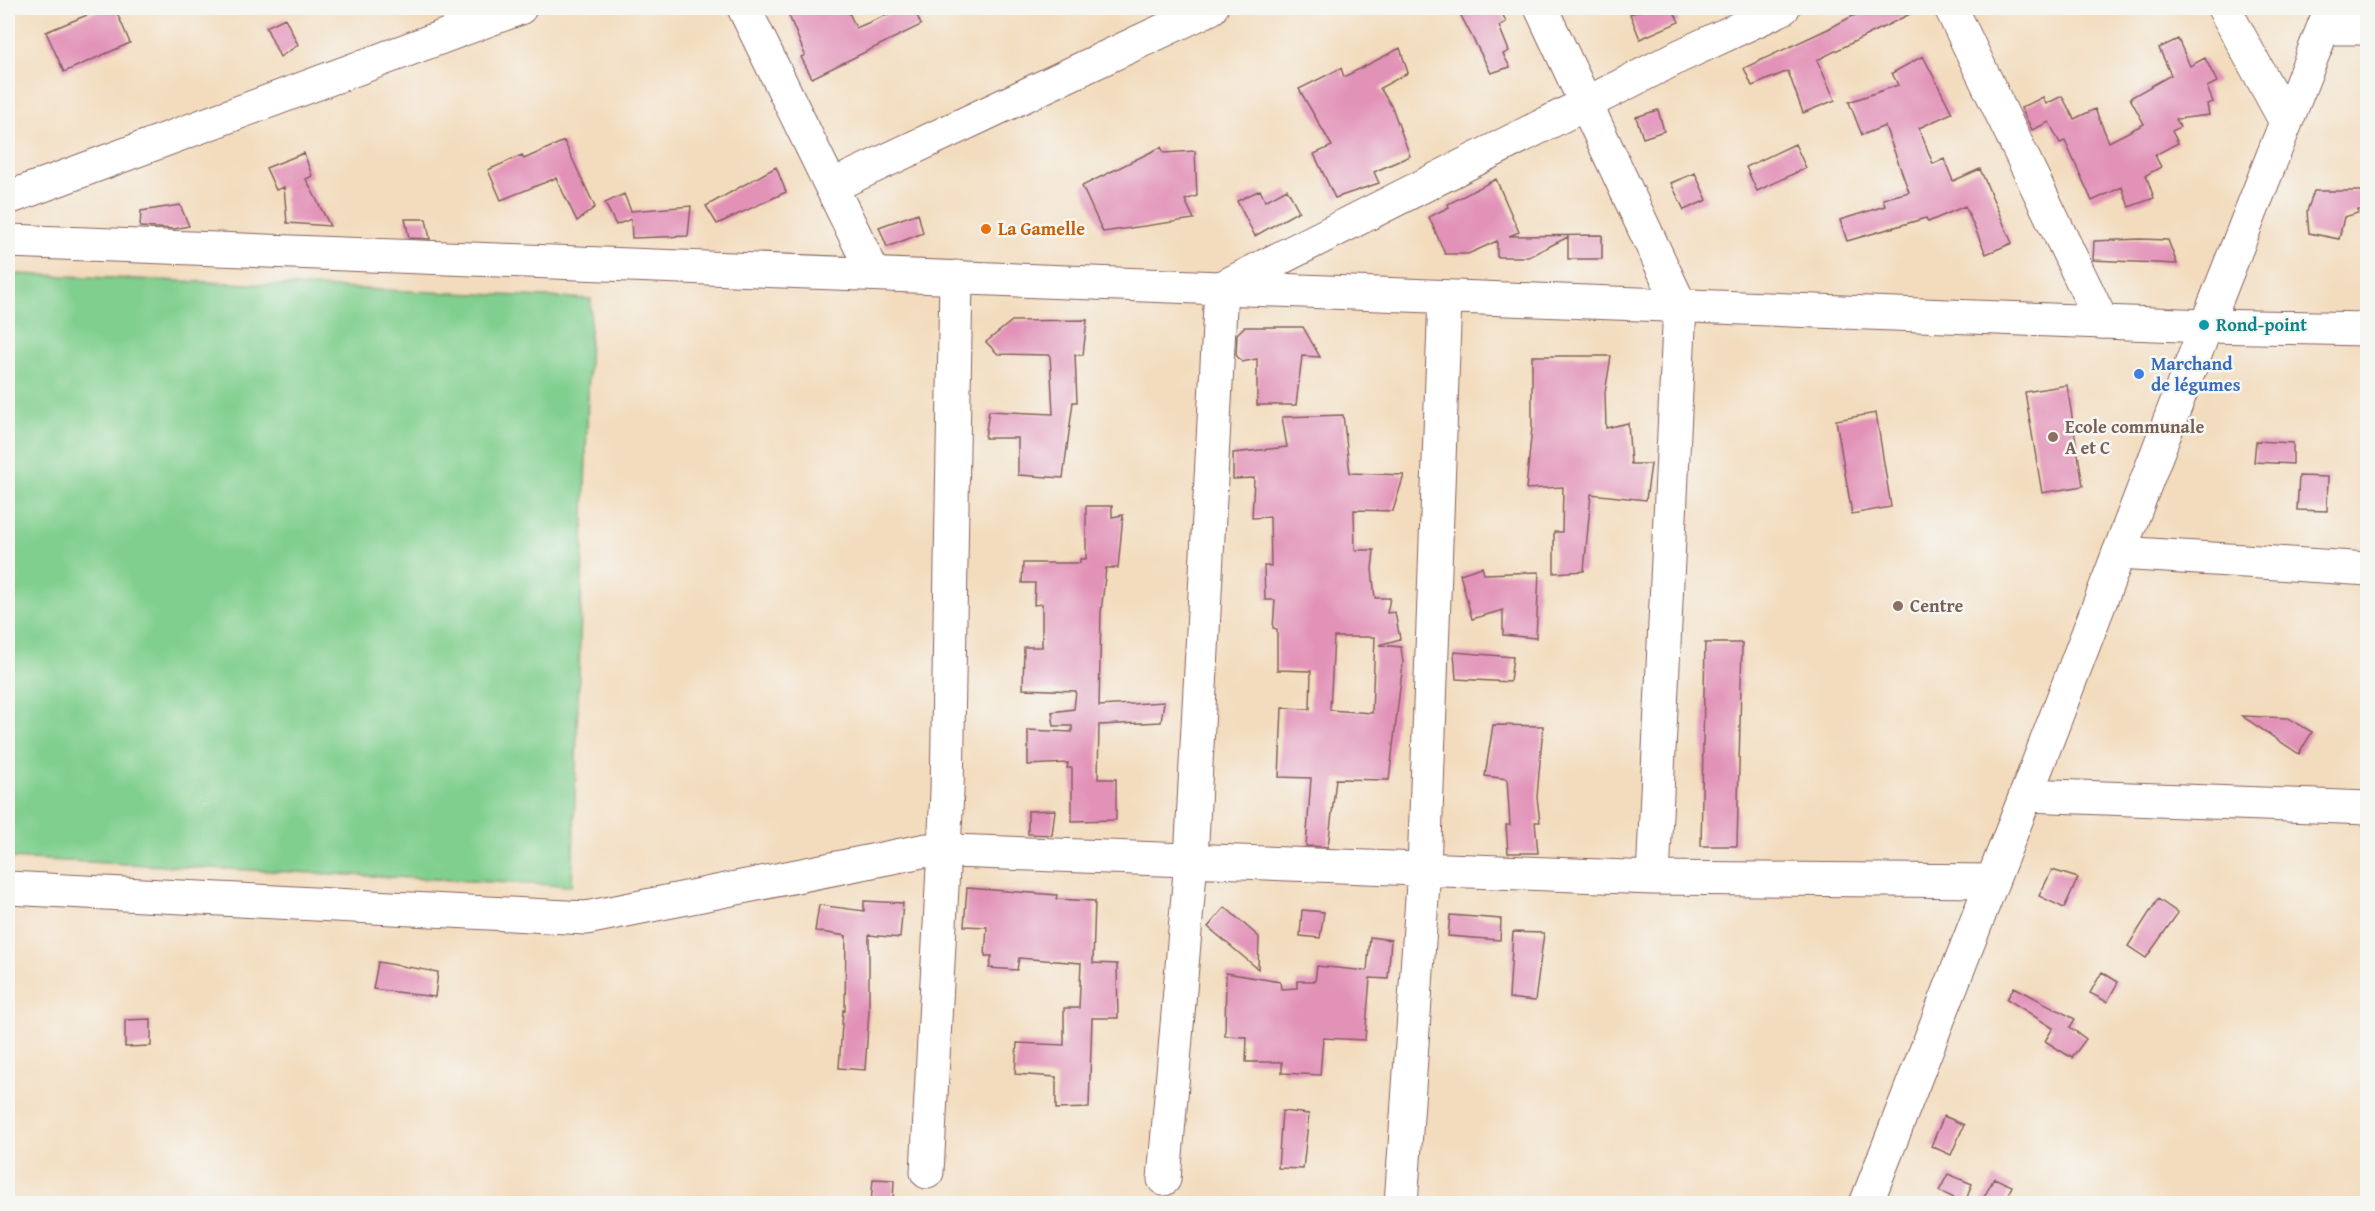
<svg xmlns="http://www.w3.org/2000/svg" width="2375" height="1211" font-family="'Gentium Book Plus',serif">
<rect width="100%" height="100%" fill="#f6f6f2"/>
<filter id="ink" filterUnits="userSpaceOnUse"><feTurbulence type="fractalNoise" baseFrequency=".0167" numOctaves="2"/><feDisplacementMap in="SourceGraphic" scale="12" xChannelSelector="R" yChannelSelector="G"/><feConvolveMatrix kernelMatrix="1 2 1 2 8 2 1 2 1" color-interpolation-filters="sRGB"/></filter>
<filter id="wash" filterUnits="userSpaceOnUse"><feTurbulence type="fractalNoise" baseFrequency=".008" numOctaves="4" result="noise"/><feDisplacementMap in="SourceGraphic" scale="24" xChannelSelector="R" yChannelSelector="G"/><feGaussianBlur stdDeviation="1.35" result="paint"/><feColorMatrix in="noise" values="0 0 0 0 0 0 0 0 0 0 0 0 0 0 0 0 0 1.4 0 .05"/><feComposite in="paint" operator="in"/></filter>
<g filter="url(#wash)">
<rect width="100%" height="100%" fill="#f3dcbd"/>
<path fill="#80cf8e" stroke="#65775c" stroke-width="1.5" d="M18,274L591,299L572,886L8,858V280Z"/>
<g id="blocks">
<path fill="#e291b7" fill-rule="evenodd" d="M104,8H115L130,43L64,72L46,32Z
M786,8H847L856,28L903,8H914L921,25L812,78L801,57L805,55Z
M1457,8H1500L1506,22L1499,26L1509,51L1503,54L1510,67L1491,73Z
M1648,8H1672L1679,22L1640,39L1630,14Z
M1868,8H1922L1817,60L1835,100L1803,113L1788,71L1752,86L1744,68L1828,29Z
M285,18L298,45L280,57L266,27Z
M2178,39L2190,66L2205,58L2217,82L2207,87L2213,102L2207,104L2209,115L2176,119L2180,127L2172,131L2178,143L2155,155L2161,167L2146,175L2154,198L2129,207L2122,187L2092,201L2065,141L2060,143L2049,122L2032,130L2021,108L2043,97L2046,104L2062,96L2074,119L2095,109L2109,142L2144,124L2130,98L2171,75L2159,48Z
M1400,48L1408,73L1380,88L1392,107L1410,156L1374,172L1379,183L1335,198L1314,154L1332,146L1299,89L1341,68L1344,77Z
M1923,56L1952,113L1919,128L1933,164L1944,159L1953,181L1980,169L2012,243L1986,254L1965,206L1928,222L1926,218L1847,241L1840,220L1885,206L1883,199L1909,192L1885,126L1862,135L1849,102L1898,85L1892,73Z
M1658,110L1664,131L1643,138L1636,117Z
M564,141L595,207L577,221L556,178L501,200L488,170L522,155L524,159Z
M1795,144L1806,168L1757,191L1746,167Z
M1161,147L1164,153L1195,151L1197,196L1185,200L1194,219L1103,232L1082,186Z
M304,153L312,176L306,179L330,226L287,223L284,187L276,190L266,168Z
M776,167L786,192L717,224L706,206Z
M1695,173L1707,200L1684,210L1671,183Z
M1496,179L1519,232L1509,236L1602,235V259H1568V237L1528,257H1497V241L1468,254H1445L1429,217L1449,207L1448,204Z
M1287,189L1299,211L1255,236L1237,201L1260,190L1265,201Z
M2314,191H2367V210H2358V213L2344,217L2339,239L2309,233L2307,211Z
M624,194L631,211L691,206L688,236L632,238L631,219L616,225L605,203Z
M180,205L189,226L174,229L140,227L141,211Z
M918,213L923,233L887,247L879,227Z
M405,219H426L430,239L409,238Z
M2140,239L2168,240L2177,264L2093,260L2094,241Z
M1087,320L1083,355H1075L1077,402H1073L1063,478L1018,475V438H985L989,411L1053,414L1050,355L998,354L986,342L1012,321Z
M1244,327H1303L1320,357L1302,356L1296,405H1257V359L1242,362L1236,355L1237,334Z
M1532,356H1611L1605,393L1606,428L1628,423L1631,464H1651L1646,500L1591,494L1584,571L1554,573V532H1562L1563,487L1526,489L1532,427Z
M2067,385L2083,486L2042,493L2025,392Z
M1876,413L1891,507L1852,514L1836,420Z
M1343,415L1350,473L1404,475L1393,511L1354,510L1355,550H1374L1372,569L1375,598H1390L1387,613L1395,612L1400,639L1379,645L1401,647L1403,663L1389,780L1336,779L1328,847L1306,846L1311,778L1279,777L1282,708L1310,709L1311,671L1277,670V629L1273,628L1275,600H1265L1264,566H1271L1270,517L1252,518L1254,478L1233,479V453L1287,447L1282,417ZM1334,637H1375L1372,713L1330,710Z
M2256,441L2293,443V464L2254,462Z
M2299,476L2328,477L2327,511L2297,510Z
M1086,506H1112V517L1123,515L1118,568H1106L1101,613L1099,706L1164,702L1161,722L1099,725L1098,779H1116V820L1072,821V768H1067L1068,763L1028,765V730L1072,732V726H1054L1052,712L1074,709L1076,691L1023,689L1024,647H1042V604L1034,605L1035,583H1022L1023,563H1080V559H1086Z
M1482,567L1484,574L1539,572L1536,638L1503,635V610L1472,619L1460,574Z
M1705,643H1742L1737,846H1701Z
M1454,652L1513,657L1510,682L1456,679Z
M2242,716L2288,718L2312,732L2299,754Z
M1493,725L1543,726L1537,797L1540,822H1535L1538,853H1508L1506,825H1510L1507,779L1485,776Z
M1055,810L1052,835L1028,834V811Z
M2052,870L2078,878L2064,908L2039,896Z
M967,888L1057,895L1056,899L1095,901L1093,963L1117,964L1118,1018H1092L1089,1108L1056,1109V1077L1015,1074L1017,1043L1064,1045V1008H1079L1081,963L1019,958L1017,970L989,968L992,956H985L987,927L964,926Z
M2158,899L2178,913L2146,958L2128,946Z
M864,901L903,903L900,938L869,935V1012L865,1070L839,1068L843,1010L845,1011L846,936L815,931L819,905L864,911Z
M1225,907L1259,937L1258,969L1208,927Z
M1302,910L1324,912L1320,938L1300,936Z
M1450,915L1501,919L1500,940L1448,936Z
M1513,932L1544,933L1535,1001L1509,998Z
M1370,937L1391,940L1388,979L1370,978L1365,1040L1323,1038L1320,1075L1282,1073V1062H1246L1247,1037L1225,1036L1226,973L1280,982L1281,989L1297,988V981H1315L1317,966L1367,971Z
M378,962L438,972L435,997L373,989Z
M2102,972L2118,982L2107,1002L2090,993Z
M2014,987L2075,1019L2070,1027L2086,1039L2072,1058L2045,1041L2053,1028L2007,999Z
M151,1019V1046L125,1047V1020Z
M1282,1111L1309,1114L1303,1169L1278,1168Z
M1944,1116L1964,1125L1951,1155L1931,1146Z
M1948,1174L1972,1184L1965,1203L1939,1191Z
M1994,1178L2012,1186L2004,1203H1981Z
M873,1179L894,1180L893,1203H871Z"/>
</g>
</g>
<g filter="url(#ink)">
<use href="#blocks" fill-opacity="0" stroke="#85615e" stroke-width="1.5"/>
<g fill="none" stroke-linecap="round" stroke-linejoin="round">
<defs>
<path id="minor" d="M744,8L874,274
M1541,8L1680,305L1653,878
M1951,8L2102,322
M2224,8L2286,122
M2323,28H2368
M832,186L1211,8
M8,198L520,8
M2206,326L2331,8
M2119,553L2368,569
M2026,795L2368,808
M8,888L586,918L927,850L1653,878L1992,881
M927,1172L947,792L956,277
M1164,1179L1191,860L1221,288L1680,56L1783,8
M1401,1204L1424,869L1445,297"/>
<path id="major" d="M8,241L2206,326L2368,329
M1866,1204L2026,795L2206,326"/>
</defs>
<use href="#minor" stroke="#85615e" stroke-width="35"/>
<use href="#major" stroke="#85615e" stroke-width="35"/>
<use href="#minor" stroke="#fff" stroke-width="33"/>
<use href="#major" stroke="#fff" stroke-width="33"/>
</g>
</g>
<circle fill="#e8710a" stroke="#f6f6f2" stroke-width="2" cx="986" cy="229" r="6"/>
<circle fill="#0f9aa8" stroke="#f6f6f2" stroke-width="2" cx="2204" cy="325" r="6"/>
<circle fill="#3f7fe0" stroke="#f6f6f2" stroke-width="2" cx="2139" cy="374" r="6"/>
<g fill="#8d6e63" stroke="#f6f6f2" stroke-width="2">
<circle cx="2053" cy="437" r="6"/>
<circle cx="1898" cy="606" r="6"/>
</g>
<g text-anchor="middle" stroke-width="5" stroke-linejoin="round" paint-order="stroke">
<g font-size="18" font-weight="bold" fill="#c56008" stroke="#f6f6f2" text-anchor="start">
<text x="998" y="235">La Gamelle</text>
</g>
<g font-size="18" font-weight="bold" fill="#0d838f" stroke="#f6f6f2" text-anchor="start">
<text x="2216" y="331">Rond-point</text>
</g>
<g font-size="18" font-weight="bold" fill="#366cbe" stroke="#f6f6f2" text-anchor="start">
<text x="2151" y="370">Marchand<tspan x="2151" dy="21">de légumes</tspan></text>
</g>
<g font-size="18" font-weight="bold" fill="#785e54" stroke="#f6f6f2" text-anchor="start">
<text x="2065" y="433">Ecole communale<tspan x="2065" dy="21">A et C</tspan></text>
<text x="1910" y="612">Centre</text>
</g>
</g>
<rect width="2375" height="1211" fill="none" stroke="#f6f6f2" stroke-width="30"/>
</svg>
